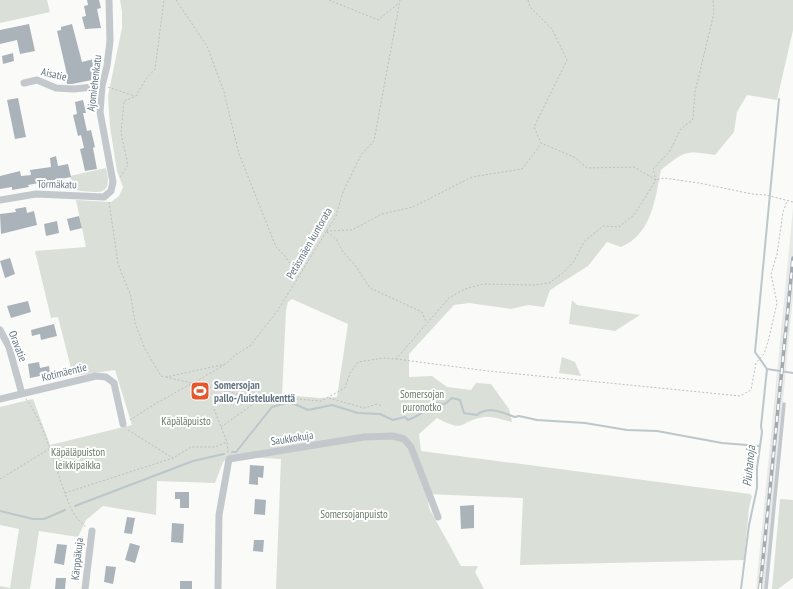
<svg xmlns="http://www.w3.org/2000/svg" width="793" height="589" font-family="'PT Sans Narrow',sans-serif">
<rect width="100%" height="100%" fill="#fafaf8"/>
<path fill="#e8e9e9" d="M793,208V296L765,589H756Z"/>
<path fill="#dadfd7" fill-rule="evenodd" d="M0,0H47L50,12L0,23Z
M120,0H793V30L777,100L747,95L737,112L734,132L715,155C684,150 685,151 661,170C655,199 652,234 621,247L607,242L588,266L550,290L544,307L528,305L511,309L469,303L454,305L409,354V377L432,376L447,387L471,390L476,383L491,384L509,409L512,422C503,420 492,416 484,417C458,421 467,434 437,418L419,434L421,451L750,494L752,496L749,508L744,560L520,565L523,498L427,494L429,508L461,566H478L475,572L484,589H276L281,459L230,456L223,462L215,483L157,481L156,515L103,506L86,520L78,537L39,531L30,589H0V586L10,588L19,529L0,525V407L33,399L50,445L132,425L115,370L73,376L58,317L51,318L35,251L86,247L76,200L111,202L119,196L123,187L117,171L110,127L108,96L122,28V11ZM292,299L348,324L337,397L320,398L282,395L286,310L288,302Z
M106,168C114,199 96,192 73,190L70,176Z
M572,300L577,305L640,315L615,331L569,324Z
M562,357L575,362L581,376L559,373Z
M780,499L793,500V578L778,589H772Z"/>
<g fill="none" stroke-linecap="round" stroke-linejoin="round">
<path stroke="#bbc7cb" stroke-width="2" d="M767,369L755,352L779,99
M232,452H236L272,407L290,402L308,410L332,405L358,413L380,414L393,420L405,417L408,420C418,417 425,409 435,407L437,403L445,404L452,398L460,400L464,413L477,415C488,405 503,413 515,417L519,416L537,420L585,423L627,430L657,431L722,443L760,446
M75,506L193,461L224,454
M0,511L33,519H44L65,510
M741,589L749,525L757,488V468L762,432L761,426L767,369L793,373"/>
</g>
<path fill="#aab3b9" d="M87,0H99L101,8L97,9L101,28L85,29L82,17L86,16L84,6L88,5Z
M29,24L35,51L20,54L17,40L0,44V30Z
M72,24L82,62L94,59L97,79L72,84H67L66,79H68L57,31L61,30V27Z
M13,53L14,61L3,64L2,56Z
M18,98L26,137L15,139L7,100Z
M83,100L86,113H83L87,131L91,130L95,147L93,148L97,169L85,171L80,149L84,148L81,135L78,136L73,115L77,114L75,102Z
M56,156L58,166L68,164L71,177L28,185L29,187L12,190V187L0,189V176L20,171L21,176L31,175L30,170L51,167L50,158Z
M26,207L27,213L34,211L37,225L1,234L0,214L16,212L15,209Z
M79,216L82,228L70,231L67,219Z
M57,221L59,233L46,236L44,224Z
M10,258L15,274L5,278L0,261Z
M28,301L31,312L11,318L7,306Z
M54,324L57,336L41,340L40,334L32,336L31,330Z
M39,362L40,368L49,366L50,374L30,378L28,364Z
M250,465L264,466L263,478L258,477V485L249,484Z
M175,492H189V508H180V499H175Z
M255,499L266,500L265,515L254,514Z
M474,505V528L461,529L460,506Z
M127,517L135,518L132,534L124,533Z
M172,523L184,524L183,543L171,542Z
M254,540H264L263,552L253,551Z
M130,543L140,546L135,563L125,560Z
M57,544L67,545L64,565L54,563Z
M106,566L116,567L113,584L104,582Z
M56,578H66L65,589H55Z
M180,581H192V589H180Z"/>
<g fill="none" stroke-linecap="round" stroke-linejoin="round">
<path stroke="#bbbfc2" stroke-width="1" stroke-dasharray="2 2" stroke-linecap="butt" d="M176,0L207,46L224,92L239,154L276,247L285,256L298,276
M329,0L378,20L399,3
M528,0L530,7L552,29L567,60L534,127L541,143L574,157L587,168L634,167L656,180L664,178L699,183L752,194L766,195L793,202
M108,87L135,96
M120,177L128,165L121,133L124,101L136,96L146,79L155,69L164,0
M109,202L118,264L131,296L135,323L145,349L161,376L166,377L226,364L235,355L250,346L278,310L336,216L343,192L361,155L374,141L400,0
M326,231L352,230L382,214L413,207L472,177L522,169L541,144
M327,232L336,239L343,252L355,265L370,288L422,312L426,322
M396,359L488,371L740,396L751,390L756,363L764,354L768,342L777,303L771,274L777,254L783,212L787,201
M166,377L238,394H249L258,396L321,401L345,388L350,373L358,362L384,358L396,359L449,298L465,289L483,284L534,285L549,283L563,273L574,261L584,242L603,226L619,227L634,215L656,180L653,169L670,151L680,130L693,119L695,92L714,13L713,0
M329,398L364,408L377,404L382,406
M26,399C44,423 52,457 62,485C68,501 71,515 86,527
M214,409L227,442L228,453
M130,420C161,399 193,384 224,365
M221,427L259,400L268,397
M128,430L173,458
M0,479L49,449
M65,493L173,458L191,447H215L227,442"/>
<path stroke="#c3c8cc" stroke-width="3.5" d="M766,589L784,404"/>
<path stroke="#c3c8cc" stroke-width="7" d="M24,83L37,80L56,88L74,89L102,86
M0,200L36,194L104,197L111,191L113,182L100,112L102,86L107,66L110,41L109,0
M0,330L9,347L22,394
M0,399L96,376L106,377L114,383L123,424
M85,589L92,531
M218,589L219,515L229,459L364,437L393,436L404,439L411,447L438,517"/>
<defs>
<path id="rail" d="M760,589L793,258"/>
</defs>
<use href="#rail" stroke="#a2aab0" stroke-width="3.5"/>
<use href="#rail" stroke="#fff" stroke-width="2" stroke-dasharray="6" stroke-linecap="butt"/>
</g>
<defs>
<symbol id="stadium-square" viewBox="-11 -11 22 22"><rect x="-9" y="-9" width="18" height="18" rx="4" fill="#e4572e" stroke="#fff"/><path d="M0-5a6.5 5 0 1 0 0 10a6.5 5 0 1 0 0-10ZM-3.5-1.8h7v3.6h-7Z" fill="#fff"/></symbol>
</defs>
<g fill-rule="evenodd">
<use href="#stadium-square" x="189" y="380" width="22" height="22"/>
</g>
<g text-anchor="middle" stroke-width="4" stroke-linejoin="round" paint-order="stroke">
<g font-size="11" fill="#657683" stroke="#fff">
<text transform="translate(54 74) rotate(13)" y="4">Aisatie</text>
<text transform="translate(94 83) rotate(-83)" y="4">Ajomiehenkatu</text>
<text transform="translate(57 184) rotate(1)" y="4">Törmäkatu</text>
<text transform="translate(309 243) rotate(-60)" y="4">Petäsmäen kuntorata</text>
<text transform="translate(18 346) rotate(69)" y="4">Oravatie</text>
<text transform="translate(64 372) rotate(-14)" y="4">Kotimäentie</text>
<text transform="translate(292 438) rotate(-9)" y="4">Saukkokuja</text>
<text transform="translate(77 559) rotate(-84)" y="4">Kärppäkuja</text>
</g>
<g font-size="11" font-weight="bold" fill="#657683" stroke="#fff" text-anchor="start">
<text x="214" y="389">Somersojan<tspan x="214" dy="13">pallo-/luistelukenttä</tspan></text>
</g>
<g font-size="11" fill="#687a64" stroke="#fff">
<text x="422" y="398">Somersojan<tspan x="422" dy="13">puronotko</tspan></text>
<text x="186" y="425">Käpäläpuisto</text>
<text x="78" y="456">Käpäläpuiston<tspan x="78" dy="13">leikkipaikka</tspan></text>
<text x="354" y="518">Somersojanpuisto</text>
</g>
<g font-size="12" font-style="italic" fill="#60757c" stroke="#fff">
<text transform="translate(749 466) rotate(-84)" y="4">Piuhanoja</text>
</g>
</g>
</svg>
